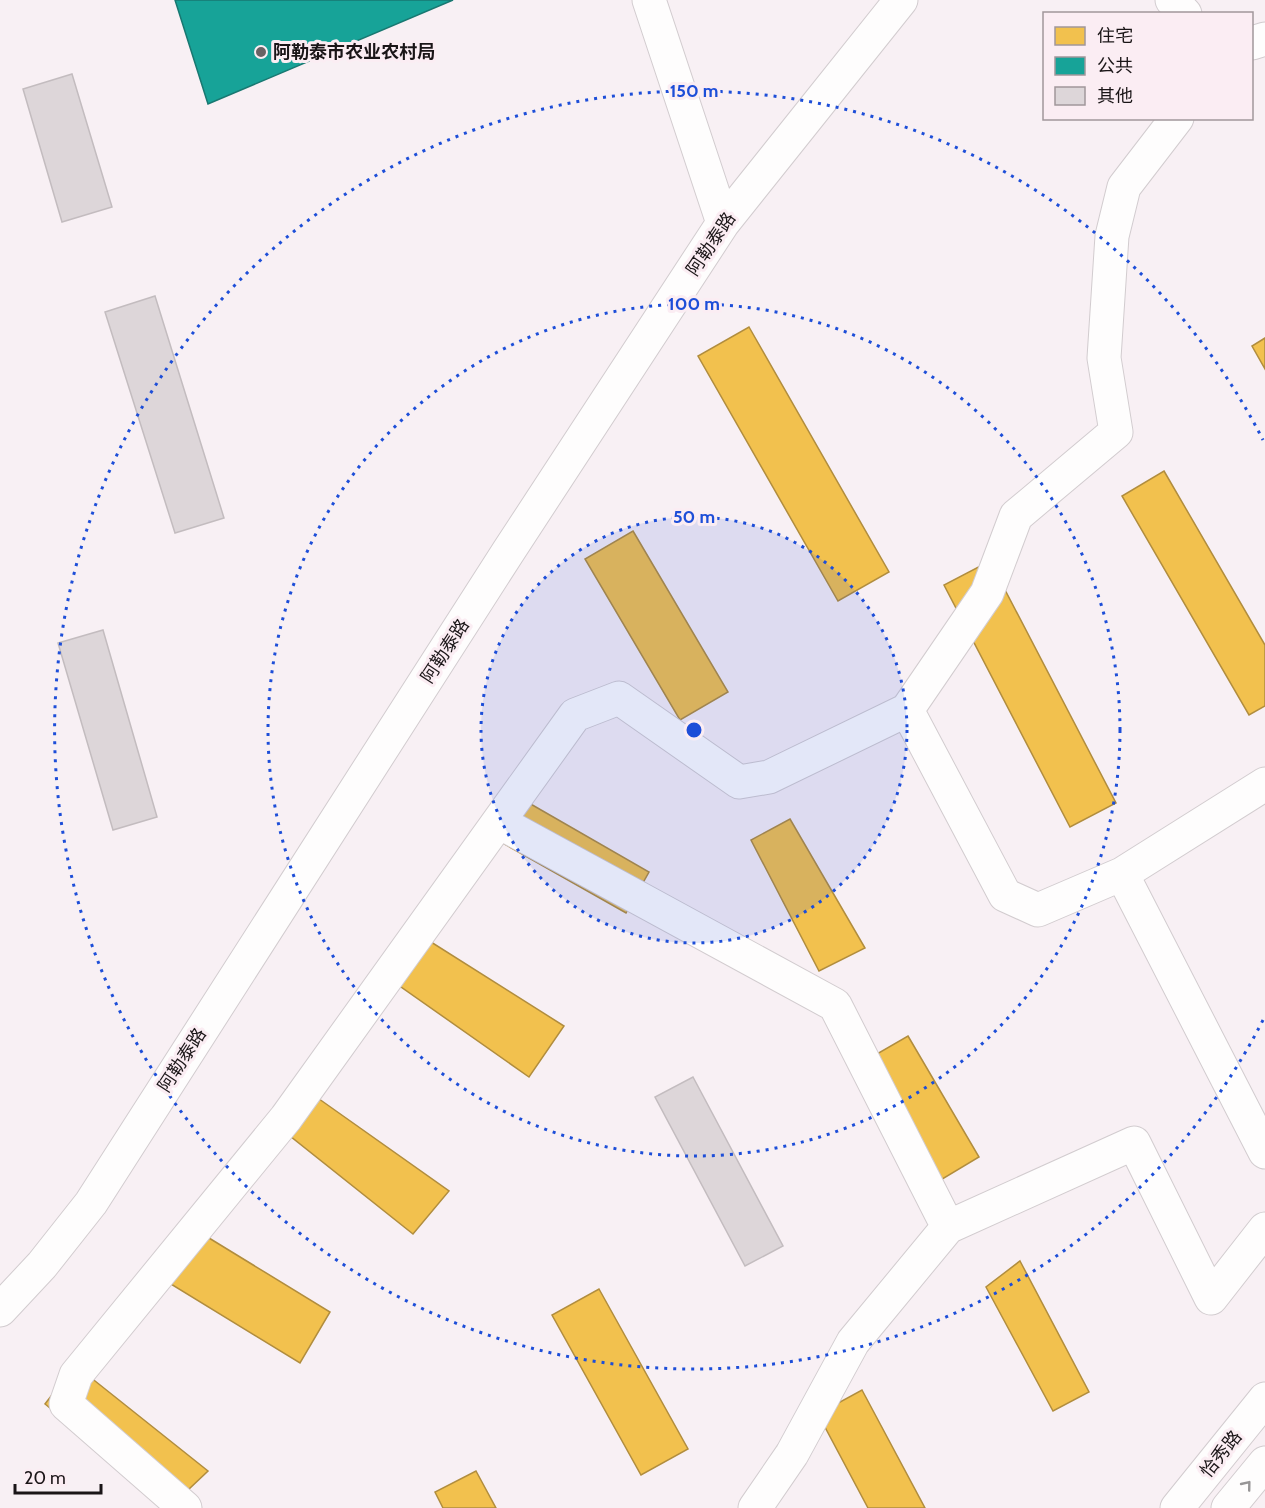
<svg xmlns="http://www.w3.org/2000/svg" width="1265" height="1508" font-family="Cabin,'Noto Sans SC',sans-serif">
<rect width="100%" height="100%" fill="#f8f0f4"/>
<path fill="#f2c14e" stroke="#b18d3e" stroke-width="1.5" d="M749,327L889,572L838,601L698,356Z
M1265,338V369L1252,346Z
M1164,471L1265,645V706L1249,715L1122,496Z
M633,531L728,692L680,720L585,559Z
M990,561L1116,803L1070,827L944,585Z
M515,795L649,872L626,913L492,837Z
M790,819L865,948L819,971L751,840Z
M412,930L564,1026L529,1077L384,975Z
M908,1036L979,1157L934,1184L863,1062Z
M305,1089L449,1191L413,1234L280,1128Z
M191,1227L330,1312L300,1363L161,1278Z
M1020,1261L1089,1392L1053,1411L986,1287Z
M599,1289L688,1449L641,1475L552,1315Z
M75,1365L208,1471L170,1507L45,1404Z
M862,1390L925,1508H868L818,1414Z
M476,1471L496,1508H443L435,1492Z"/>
<path fill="#17a398" stroke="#187871" stroke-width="1.5" d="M175,0H453L208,104Z"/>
<path fill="#ddd6d9" stroke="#c3bcbf" stroke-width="1.5" d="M72,74L112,207L62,222L23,89Z
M155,296L224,518L175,533L105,312Z
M103,630L157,817L113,830L58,643Z
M693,1077L783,1246L745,1266L655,1097Z"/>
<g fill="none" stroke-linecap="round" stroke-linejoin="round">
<defs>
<path id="minor" d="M649,0L723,223
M1172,0L1185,14
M1252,43L1265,39
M1265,784L1122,874L1265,1152
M499,822L835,1005L948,1227
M1122,874L1038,910L1005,895L907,710L987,593L1016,516L1116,432L1104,358L1112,236L1124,187L1177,118
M0,1310L42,1265L91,1203L508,552L723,223L901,0
M185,1508L66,1404L76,1375L286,1118L575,715L619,698L739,782L769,777L907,710
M755,1508L792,1454L853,1342L948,1227L1134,1143L1211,1298L1265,1229"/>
<path id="major" d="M1177,1508L1265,1399
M1228,1508L1265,1463"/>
</defs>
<use href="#minor" stroke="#d2cccf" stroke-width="35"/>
<use href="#major" stroke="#d2cccf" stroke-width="35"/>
<use href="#minor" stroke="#fefdfd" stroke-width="33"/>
<use href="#major" stroke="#fefdfd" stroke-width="33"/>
</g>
<defs><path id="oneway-chevron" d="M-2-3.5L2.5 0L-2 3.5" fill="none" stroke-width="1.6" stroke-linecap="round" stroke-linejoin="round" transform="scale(1.5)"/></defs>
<use stroke="#979596" href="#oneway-chevron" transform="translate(1247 1485) rotate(-51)"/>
<circle cx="694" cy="730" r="213" fill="#1d4ed8" fill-opacity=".12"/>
<g fill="none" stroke="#1d4ed8" stroke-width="3" stroke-dasharray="3 6">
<circle cx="694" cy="730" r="213"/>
<circle cx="694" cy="730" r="426"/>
<path d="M1263 1020A639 639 0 1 1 1263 440"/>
</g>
<circle fill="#686264" stroke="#fbedf3" stroke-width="2" cx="261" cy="52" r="6"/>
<g text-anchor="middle" stroke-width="6" stroke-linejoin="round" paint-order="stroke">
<g font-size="18" font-weight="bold" fill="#1a1517" stroke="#fbedf3" text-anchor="start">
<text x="273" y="58">阿勒泰市农业农村局</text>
</g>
<g font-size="18" fill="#1a1517" stroke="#fbedf3">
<text transform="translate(711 244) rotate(-56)" y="6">阿勒泰路</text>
<text transform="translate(445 651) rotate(-57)" y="6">阿勒泰路</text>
<text transform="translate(182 1060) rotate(-57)" y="6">阿勒泰路</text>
<text transform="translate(1221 1454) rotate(-51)" y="6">恰秀路</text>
</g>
</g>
<circle cx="694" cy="730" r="9" fill="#1d4ed8" stroke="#fbedf3" stroke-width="3"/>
<g font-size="18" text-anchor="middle" font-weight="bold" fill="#1d4ed8" stroke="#fbedf3" stroke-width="6" stroke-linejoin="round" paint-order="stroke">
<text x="694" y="97">150 m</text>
<text x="694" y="310">100 m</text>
<text x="694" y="523">50 m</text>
</g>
<rect x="1043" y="12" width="210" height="108" fill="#fbedf3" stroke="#a1979b" stroke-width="1.5"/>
<rect x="1055" y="27" width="30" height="18" fill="#f2c14e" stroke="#a1979b" stroke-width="1.5"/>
<text x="1097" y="42" font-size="18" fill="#1a1517">住宅</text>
<rect x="1055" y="57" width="30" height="18" fill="#17a398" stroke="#a1979b" stroke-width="1.5"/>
<text x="1097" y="72" font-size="18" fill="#1a1517">公共</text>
<rect x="1055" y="87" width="30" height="18" fill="#ddd6d9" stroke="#a1979b" stroke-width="1.5"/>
<text x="1097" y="102" font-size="18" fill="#1a1517">其他</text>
<path d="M15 1484v9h86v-9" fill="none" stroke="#1a1517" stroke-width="3"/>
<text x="24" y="1484" font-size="18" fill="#1a1517" stroke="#fbedf3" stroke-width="4.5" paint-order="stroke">20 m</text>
</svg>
